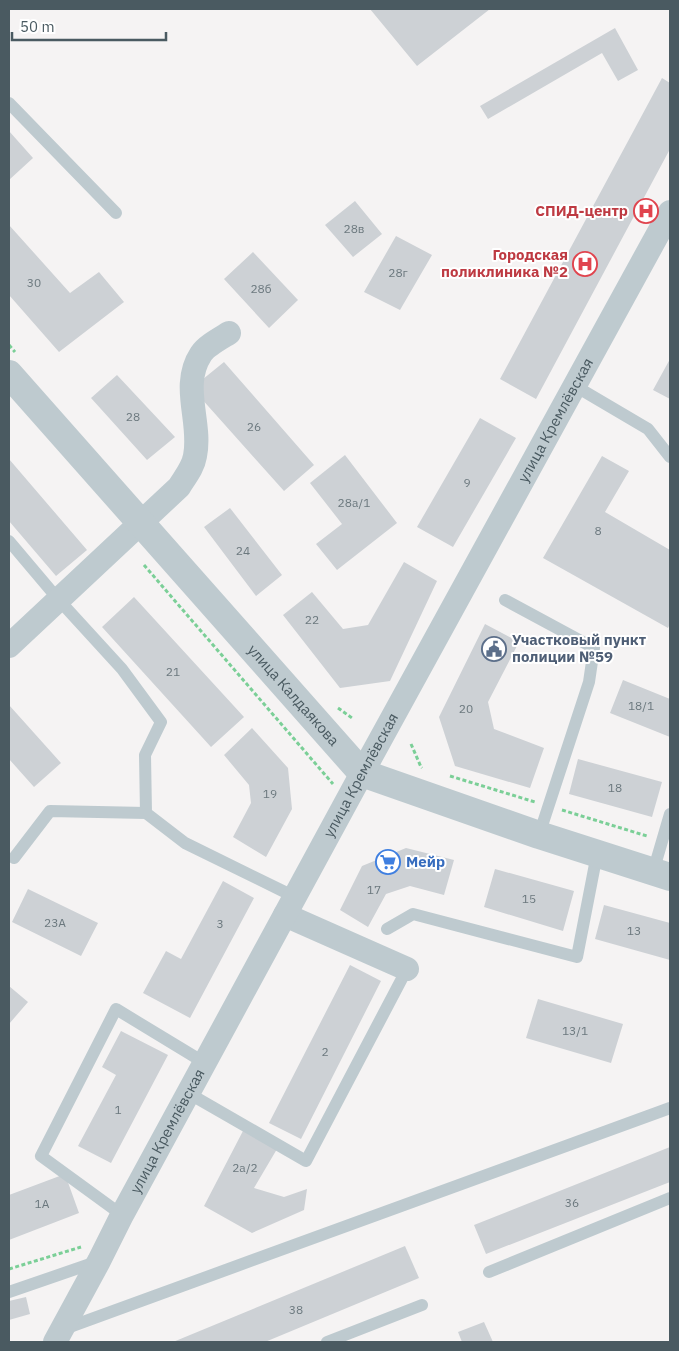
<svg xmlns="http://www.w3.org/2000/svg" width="679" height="1351" font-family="'IBM Plex Sans',sans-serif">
<rect width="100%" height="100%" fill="#f5f3f3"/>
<path fill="#cdd1d5" d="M370,9H490L417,66Z
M615,28L638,70L618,81L602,53L488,119L480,106Z
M662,78L670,83V149L536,399L500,379Z
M9,131L33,158L9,180Z
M355,201L382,234L353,257L325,225Z
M9,225L70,293L99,272L124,302L59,352L9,295Z
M396,236L432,255L400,310L364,292Z
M253,252L298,300L269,328L224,279Z
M670,359V399L653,390Z
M224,362L314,465L284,491L192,388Z
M117,375L175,437L147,460L91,398Z
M480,418L516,438L453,547L417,527Z
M345,455L397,523L337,570L316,544L342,524L310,483Z
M602,456L629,471L605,512L670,550V624L668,628L543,558Z
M9,459L87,550L56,576L9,521Z
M230,508L282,575L256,596L204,527Z
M404,562L437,581L390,681L340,688L283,615L312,592L343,629L368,625Z
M134,597L244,717L211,747L102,627Z
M485,624L519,642L488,702L494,729L544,748L530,788L455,766L439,717Z
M623,680L670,699V737L610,713Z
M9,705L61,763L34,787L9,759Z
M252,728L288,768L292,809L266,857L233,837L251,803L249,785L224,755Z
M578,759L662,782L652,817L569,794Z
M406,848L454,860L444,895L410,886L386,894L368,927L340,910L362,866Z
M495,869L574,891L563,931L484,907Z
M223,881L254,898L190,1018L143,993L166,951L181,959Z
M28,889L98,923L81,956L12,922Z
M604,905L670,923V960L595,939Z
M350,965L381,981L301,1139L269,1123Z
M9,986L28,1002L9,1024Z
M538,999L623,1024L611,1063L526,1038Z
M121,1031L168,1055L111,1163L78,1146L116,1075L102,1067Z
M244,1129L277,1149L254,1188L284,1197L307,1189L304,1210L252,1233L204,1206Z
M670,1147V1182L486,1254L474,1225Z
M65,1174L79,1213L9,1240V1195Z
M405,1246L419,1278L265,1342H173Z
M26,1297L30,1314L9,1320V1301Z
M484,1322L493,1342H462L458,1332Z"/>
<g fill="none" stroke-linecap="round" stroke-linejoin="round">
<path stroke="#7bcf97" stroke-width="3" stroke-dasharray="4 2.5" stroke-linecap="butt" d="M9,345L15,352
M144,565L333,784
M338,708L352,718
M411,744L421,767L422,768
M450,776L535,802
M562,810L647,836
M9,1269L81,1247"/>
<path stroke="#becacf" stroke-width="12" d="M9,103L116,213
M575,386L648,429L670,457
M9,541L58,599L122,669L161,722L145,755L146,813L185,843L295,897
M505,600L594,648L589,682L539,835
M14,858L50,811L146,813
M653,872L670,814
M387,929L413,914L577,957L597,854
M188,1093L306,1161L407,969
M122,1215L41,1156L116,1009L205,1063
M489,1272L670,1198
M9,1292L99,1261
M64,1329L670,1108
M327,1342L422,1305"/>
<g stroke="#becacf" stroke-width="24">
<path d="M9,646L179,487C185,477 193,468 195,456C202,422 180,386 201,354C206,346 221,338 229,333"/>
<path d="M285,915L407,969"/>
<path id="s1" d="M55,1342L99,1261L122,1215L362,773L670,212"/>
</g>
<path stroke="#becacf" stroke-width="28" id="s2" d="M9,374L362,773L539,835L670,877"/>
</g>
<defs>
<symbol id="hospital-ring" viewBox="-11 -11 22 22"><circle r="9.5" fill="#fff" stroke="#e0444e" stroke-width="1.5"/><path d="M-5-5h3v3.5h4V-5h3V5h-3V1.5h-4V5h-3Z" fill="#e0444e"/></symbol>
<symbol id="civic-ring" viewBox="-11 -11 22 22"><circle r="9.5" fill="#fff" stroke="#5c6f8a" stroke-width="1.5"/><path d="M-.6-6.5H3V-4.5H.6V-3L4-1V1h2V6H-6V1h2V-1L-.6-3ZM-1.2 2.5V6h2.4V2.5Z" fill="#5c6f8a"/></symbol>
<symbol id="supermarket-ring" viewBox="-11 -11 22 22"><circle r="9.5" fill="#fff" stroke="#3f7fe0" stroke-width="1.5"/><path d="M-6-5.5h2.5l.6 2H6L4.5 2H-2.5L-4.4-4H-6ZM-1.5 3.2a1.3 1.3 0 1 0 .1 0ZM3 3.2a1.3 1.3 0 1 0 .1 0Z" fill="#3f7fe0"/></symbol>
</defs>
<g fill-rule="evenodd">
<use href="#hospital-ring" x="632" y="197" width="28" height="28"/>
<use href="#hospital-ring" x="571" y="250" width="28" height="28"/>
<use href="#civic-ring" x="480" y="635" width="28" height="28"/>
<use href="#supermarket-ring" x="374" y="848" width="28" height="28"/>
</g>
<g text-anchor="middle" stroke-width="4" stroke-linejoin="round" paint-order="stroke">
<g font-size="12" fill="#6b787e">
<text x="354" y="233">28в</text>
<text x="398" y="277">28г</text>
<text x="34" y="287">30</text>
<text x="261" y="293">28б</text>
<text x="133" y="421">28</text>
<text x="254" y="431">26</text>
<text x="467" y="487">9</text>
<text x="354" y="507">28а/1</text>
<text x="598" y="535">8</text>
<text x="243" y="555">24</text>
<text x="312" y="624">22</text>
<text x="173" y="676">21</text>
<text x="641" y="710">18/1</text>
<text x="466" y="713">20</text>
<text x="615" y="792">18</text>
<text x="270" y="798">19</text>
<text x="374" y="894">17</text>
<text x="529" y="903">15</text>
<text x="55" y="927">23А</text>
<text x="220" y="928">3</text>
<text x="634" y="935">13</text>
<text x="575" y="1035">13/1</text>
<text x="325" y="1056">2</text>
<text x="118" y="1114">1</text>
<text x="245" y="1172">2а/2</text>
<text x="572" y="1207">36</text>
<text x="42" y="1208">1А</text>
<text x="296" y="1314">38</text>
</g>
<g font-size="15" font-weight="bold" fill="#be3a42" stroke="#fff" text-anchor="end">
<text x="628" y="216">СПИД-центр</text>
<text x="568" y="260">Городская<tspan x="568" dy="17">поликлиника №2</tspan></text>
</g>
<g font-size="15" fill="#4a5a61" stroke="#fff">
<text dy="5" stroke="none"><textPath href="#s1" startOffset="1049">улица Кремлёвская</textPath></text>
<text dy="5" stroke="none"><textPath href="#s2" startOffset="429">улица Калдаякова</textPath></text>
<text dy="5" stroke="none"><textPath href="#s1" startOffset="644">улица Кремлёвская</textPath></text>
<text dy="5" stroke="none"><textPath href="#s1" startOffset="239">улица Кремлёвская</textPath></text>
</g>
<g font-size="15" font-weight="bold" fill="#4e5e75" stroke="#fff" text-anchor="start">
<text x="512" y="645">Участковый пункт<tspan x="512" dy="17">полиции №59</tspan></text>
</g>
<g font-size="15" font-weight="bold" fill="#366cbe" stroke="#fff" text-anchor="start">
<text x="406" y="867">Мейр</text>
</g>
</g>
<rect width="679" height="1351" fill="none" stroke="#4a5a61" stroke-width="20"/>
<path d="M12 32v8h154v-8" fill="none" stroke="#4a5a61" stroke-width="2.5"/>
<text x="20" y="32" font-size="15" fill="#4a5a61" stroke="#ffffff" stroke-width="4" paint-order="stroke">50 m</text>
</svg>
